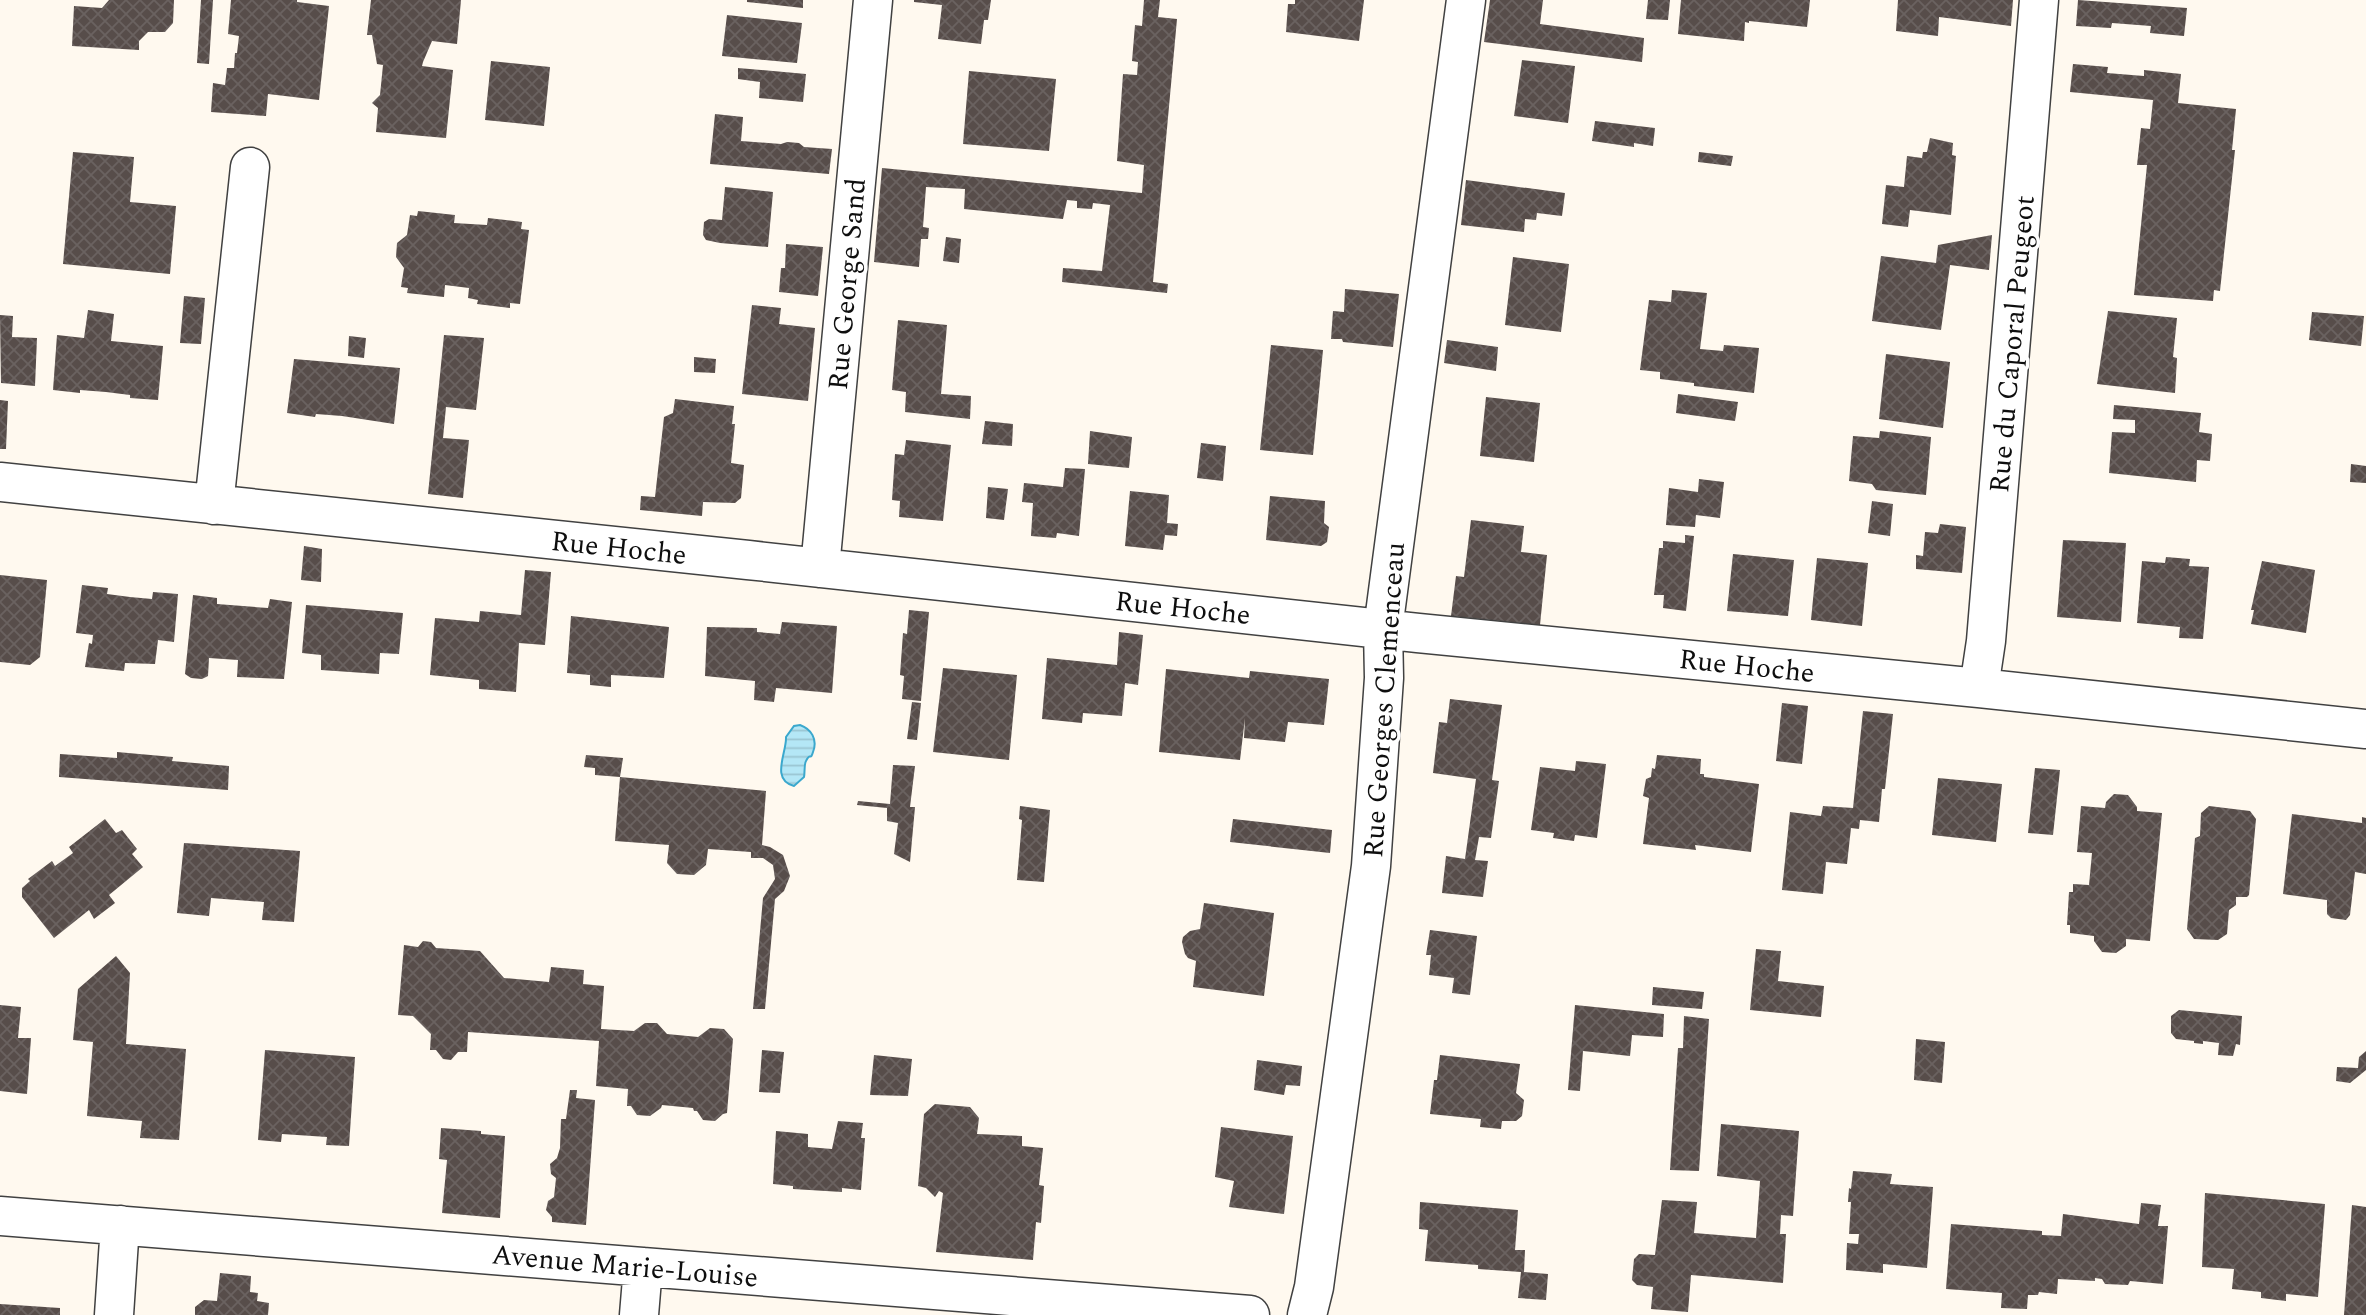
<svg xmlns="http://www.w3.org/2000/svg" width="2366" height="1315" font-family="Spectral,serif">
<defs>
<pattern id="water-rules" width="6" height="5" patternUnits="userSpaceOnUse" patternTransform="scale(1.75)"><rect width="6" height="5" fill="#b4e7f6"/><path d="M0 2.5h6" fill="none" stroke="#9ac5d2"/></pattern>
<pattern id="building-cross-hatch" width="8" height="8" patternUnits="userSpaceOnUse" patternTransform="scale(1.75)"><rect width="8" height="8" fill="#574d4a"/><path d="M0 0l8 8M0 8l8-8" fill="none" stroke="#6a6260"/></pattern>
</defs>
<rect width="100%" height="100%" fill="#fff9ef"/>
<path fill="url(#water-rules)" stroke="#3ba8cd" stroke-width="2" d="M800,725C811,729 818,739 813,752C810,762 811,751 806,761C804,764 805,772 804,777L794,786C770,780 787,752 786,737L794,726Z"/>
<path fill="url(#building-cross-hatch)" d="M109,0H174L173,23L165,32H148L139,41V50L72,46L74,6L102,8Z
M201,0H213L209,64L197,63Z
M231,0H297V2L329,6L319,100L268,94L266,116L211,112L213,83L225,85L227,68H234L235,53H237L239,36L228,34Z
M371,0H461L457,44L432,41L423,62L422,66L453,70L446,138L376,132L378,108L372,103L380,95L383,65L377,64L372,35H367Z
M747,0H803V8L747,2Z
M914,0H991L988,20H984L981,44L938,39L942,5L914,2Z
M1144,0H1160L1158,17L1177,19L1153,282L1168,284L1167,293L1062,282L1063,268L1102,271L1110,205L1093,203L1092,209L1077,208V201L1067,200L1063,219L964,209L965,189L926,187L923,227L929,228L928,239H921L919,267L874,262L882,168L1142,193L1144,165L1117,161L1123,74L1137,75L1138,62L1132,61L1135,25L1142,26Z
M1295,0H1364L1359,41L1286,32L1288,4H1295Z
M1490,0H1543L1540,24L1644,38L1642,62L1484,42Z
M1648,0H1670L1668,20L1646,19Z
M1681,0H1810L1807,27L1749,21V23L1745,22L1744,41L1678,34Z
M1898,0H2013L2011,26L1939,17L1938,36L1896,31Z
M2078,0L2187,8L2184,36L2150,33L2151,26L2112,23L2111,28L2076,26Z
M727,15L802,23L797,63L722,56Z
M1522,60L1575,66L1568,123L1514,116Z
M491,61L550,67L544,126L485,120Z
M2073,64L2108,67L2107,73L2144,76V70L2181,74L2178,103L2236,109L2232,150H2235L2220,291L2214,290L2213,301L2134,295L2147,165H2137L2141,128L2150,129L2153,100L2070,92Z
M738,68L806,74L803,102L759,98L760,82L738,79Z
M969,71L1056,79L1049,151L963,144Z
M715,114L743,117L741,141L781,144L787,142L799,143L804,147L832,149L829,174L710,164Z
M1595,121L1655,128L1653,146L1634,143V147L1592,141Z
M1930,138L1953,143L1952,155L1956,156L1951,215L1910,210L1908,227L1882,224L1886,185L1904,187L1907,156L1922,158L1923,152H1927Z
M73,152L134,157L130,202L176,206L170,274L63,264Z
M1699,152L1733,156L1731,166L1698,162Z
M1466,180L1565,193L1562,216L1537,213L1536,220L1525,219L1524,232L1461,225Z
M725,187L773,192L768,247L720,243L706,240L703,235L704,222L709,219L722,220Z
M418,211L455,215L454,223L487,225L488,218L522,222L521,229L529,230L520,304L510,303V308L477,304L478,300L468,298L469,288L445,285L444,297L407,293L408,288L401,287L404,268L396,257L397,243L407,235L410,215L417,216Z
M1992,235L1989,270L1950,265L1941,330L1872,321L1881,256L1936,263L1938,245Z
M946,237L961,239L959,263L943,261Z
M786,244L823,247L818,296L779,292L781,268H785Z
M1513,257L1569,264L1561,332L1505,325Z
M1345,289L1399,294L1393,347L1343,342L1342,339H1331L1333,311L1344,312Z
M1672,290L1707,293L1700,349L1723,351L1724,345L1759,348L1754,393L1694,386V383L1660,379V372L1640,370L1649,300L1671,302Z
M184,296L205,298L201,344L180,343Z
M752,305L781,308L779,324L815,328L808,401L742,394Z
M88,310L114,314L111,341L163,346L158,400L130,398V395L106,392L80,390V393L53,390L57,335L84,338Z
M2108,311L2177,318L2173,357L2177,358L2175,393L2097,384Z
M2312,312L2364,316L2361,346L2309,340Z
M0,315L13,316L12,337L37,338L35,386L1,383Z
M898,320L947,325L941,394L971,396L970,419L905,412L906,392L892,390Z
M444,335L484,338L476,410L446,407L443,438L469,440L463,498L428,494Z
M349,336L366,338L364,358L348,356Z
M1447,340L1498,347L1496,371L1444,363Z
M1271,345L1323,350L1313,455L1260,450Z
M1886,354L1950,362L1943,428L1879,419Z
M694,357L716,359L715,373L694,372Z
M294,359L400,368L394,424L342,416L316,414L315,417L287,413Z
M1678,394L1738,402L1735,421L1676,413Z
M1486,397L1540,403L1534,462L1480,456Z
M675,399L734,406L732,424H735L731,463L744,465L741,498L735,503L703,502L702,516L640,510L641,496L655,497L664,417L673,413Z
M0,400L8,401L6,449H0Z
M2114,405L2201,413L2199,432L2212,434L2210,461L2197,460L2196,482L2109,473L2112,432L2135,433V420L2113,419Z
M985,421L1013,424L1012,446L982,444Z
M1090,431L1132,437L1129,468L1088,464Z
M1880,431L1931,437L1926,495L1876,490L1872,484L1849,481L1853,436L1879,438Z
M906,440L951,445L943,521L899,517L900,501L892,500L895,454L904,455Z
M1201,443L1226,446L1223,481L1197,478Z
M2351,464L2366,466V483L2350,482Z
M1065,468L1085,469L1079,536L1057,533L1056,538L1031,536L1033,503L1022,502L1024,483L1063,487Z
M1699,479L1724,482L1720,518L1696,515L1695,527L1666,525L1669,488L1698,492Z
M988,487L1008,489L1004,520L986,518Z
M1130,491L1169,495L1167,523L1178,524L1177,536L1165,535L1163,550L1125,546Z
M1270,496L1325,501L1324,523L1329,527L1327,542L1321,546L1266,540Z
M1872,501L1893,504L1890,536L1868,533Z
M1471,520L1524,526L1521,552L1547,555L1540,625L1451,616L1456,576L1464,577Z
M1940,524L1966,527L1962,573L1916,569V555L1923,556L1925,532L1938,533Z
M1685,535L1694,536L1686,611L1663,608L1664,595H1654L1659,548H1663V541L1685,543Z
M2063,540L2126,543L2121,622L2057,617Z
M304,546L322,549L321,582L301,580Z
M1733,554L1794,560L1788,616L1727,611Z
M2166,557L2190,559L2189,566L2209,567L2203,639L2179,638L2180,627L2137,623L2142,561L2165,563Z
M1817,558L1868,563L1862,626L1811,620Z
M2262,561L2315,570L2306,633L2251,624L2254,610H2251Z
M525,570L551,572L545,645L519,643L516,692L479,689V680L430,675L435,618L479,622L480,611L521,615Z
M0,575L47,580L40,657L30,665L0,662Z
M82,585L108,588L107,594L130,597L152,599L153,592L178,594L174,642L158,640L155,664L125,663L124,671L85,667L89,643L92,644L93,635L76,633Z
M193,595L217,598V604L268,608L270,599L292,602L284,679L237,677L238,660L209,658L208,676L202,679L191,678L185,674Z
M306,605L403,613L399,654L380,653L379,674L321,670V655L302,653Z
M909,610L929,612L921,701L902,699L904,676L900,675L903,633L907,634Z
M571,616L669,627L664,678L611,675V687L590,685V675L567,673Z
M782,622L837,626L832,693L776,688L774,702L754,700L755,681L705,676L707,627L757,628V632L780,634Z
M1119,632L1143,635L1138,685L1125,683L1122,716L1083,713L1082,723L1042,719L1047,658L1117,665Z
M943,668L1017,675L1009,760L933,752Z
M1166,669L1249,678L1250,671L1329,679L1324,725L1288,722L1285,742L1244,738L1245,718L1240,760L1159,752Z
M1450,699L1502,705L1492,780L1499,781L1491,838L1479,837L1475,860L1488,861L1483,897L1442,893L1446,856L1465,859L1476,779L1433,773L1439,722L1447,723Z
M912,702L921,703L917,740L907,739Z
M1782,703L1808,706L1802,764L1776,761Z
M1863,711L1893,714L1885,789H1882L1879,822L1860,820L1859,829L1851,828L1847,864L1826,862L1823,894L1782,890L1790,812L1821,816L1823,806L1853,808Z
M117,752L173,757L172,761L229,766L228,790L59,777L60,754L117,758Z
M586,755L623,758L620,777L595,775V768L584,767Z
M1657,755L1701,759L1700,774H1704V777L1759,784L1751,852L1695,845L1696,850L1643,844L1649,798L1643,796L1646,779L1651,777L1652,768L1655,769Z
M1576,761L1606,764L1597,838L1575,835L1574,841L1553,838L1554,833L1531,830L1540,767L1575,771Z
M893,765L915,766L910,807H915L910,862L894,854L898,823L887,821V808L857,805L858,801L890,804Z
M2035,768L2060,770L2053,835L2028,833Z
M620,777L766,791L762,845L770,847L783,855L790,876L784,891L775,899L765,1009H753L763,898L775,879L773,865L763,858H751V852L708,849L706,865L694,875L677,874L667,863L669,845L615,841Z
M1938,778L2002,784L1996,842L1932,835Z
M2114,794L2128,795L2137,807V811L2162,813L2150,941L2126,939V946L2116,953L2102,952L2094,941V936L2070,933V925H2067L2069,892H2073V884L2089,885L2092,853L2077,852L2081,806L2105,808L2106,802Z
M1020,806L1050,810L1044,882L1017,880L1022,820L1019,819Z
M2209,806L2250,811L2256,819L2249,895L2247,897H2236V905L2229,910L2227,934L2218,940L2194,939L2187,929L2195,838L2200,836L2201,813Z
M2292,814L2362,823V817L2366,818V874L2355,872L2350,915L2346,920L2331,918L2327,914V900L2283,894Z
M105,819L116,833L122,830L137,849L132,854L143,867L109,895L115,903L94,919L89,910L54,938L22,897V888L30,881L28,879L52,861L55,866L73,853L69,847Z
M1233,819L1332,830L1330,853L1230,842Z
M184,843L300,851L294,922L262,920L264,902L211,898L209,916L177,913Z
M1204,903L1274,913L1264,996L1193,987L1196,961L1188,958L1185,954L1182,942L1183,937L1190,931L1200,929Z
M1430,930L1477,936L1470,995L1452,993L1454,978L1429,975L1431,955H1426Z
M423,941L431,942L436,948L480,951L504,978L549,982L551,967L584,970L583,984L604,986L601,1029L634,1031L645,1023H657L667,1034L698,1037L710,1028L724,1029L733,1039L727,1113L723,1114L715,1121L703,1120L697,1111H694L693,1108L662,1105L661,1108L650,1116L637,1115L631,1106H627L628,1089L596,1086L599,1041L468,1032L467,1052H458L451,1060L443,1059L436,1050H430L431,1034L413,1016L398,1015L404,945L418,947Z
M1756,949L1781,951L1778,981L1824,986L1821,1017L1750,1010Z
M116,956L130,973L126,1044L186,1049L179,1140L140,1138L142,1121L87,1116L93,1042L73,1040L78,989Z
M1653,987L1704,992L1702,1009L1652,1005Z
M0,1005L21,1007L18,1038H31L27,1094L0,1091Z
M1575,1005L1664,1014L1663,1037L1632,1035L1630,1056L1583,1051L1580,1091L1568,1090Z
M2179,1010L2242,1016L2240,1045L2236,1044L2233,1056L2218,1055L2219,1043L2203,1041V1044L2194,1043V1041L2176,1039L2171,1033V1016Z
M1684,1016L1709,1019L1699,1171L1670,1170L1678,1048H1683Z
M1916,1039L1945,1042L1942,1083L1914,1080Z
M265,1050L355,1057L349,1146L326,1145L327,1137L282,1134L281,1142L258,1140Z
M762,1050L784,1052L780,1093L759,1092Z
M2366,1051V1070L2350,1083L2336,1081L2337,1067L2358,1068L2359,1057Z
M874,1055L912,1059L908,1096L870,1095Z
M1440,1055L1520,1064L1516,1093L1524,1100L1522,1116L1516,1121H1502L1501,1129L1480,1127L1481,1119L1430,1114L1434,1080H1437Z
M1257,1060L1302,1066L1300,1086L1286,1085L1284,1095L1254,1090Z
M570,1090H577L576,1098L595,1100L586,1225L552,1222V1217L546,1210L548,1201L554,1197L556,1178L551,1174L550,1164L557,1158L560,1148L561,1119H566Z
M935,1104L970,1107L979,1118L977,1134L1022,1136V1146L1043,1148L1039,1185L1044,1186L1041,1223L1036,1222L1033,1260L936,1252L943,1193L939,1191L935,1197L926,1188L918,1186L924,1114Z
M838,1121L863,1123L861,1138H865L861,1190L842,1188V1192L793,1189V1186L773,1184L776,1131L808,1134V1147L832,1149Z
M1721,1124L1799,1131L1793,1216L1781,1215L1780,1234H1786L1783,1283L1691,1275L1688,1312L1651,1309L1653,1287L1637,1285L1632,1280L1634,1259L1639,1254L1655,1255L1662,1200L1697,1202L1694,1233L1756,1238L1760,1181L1717,1176Z
M1221,1127L1293,1136L1284,1214L1229,1207L1234,1181L1215,1177Z
M441,1128L481,1131V1134L505,1136L500,1218L442,1213L447,1160L439,1159Z
M1853,1171L1892,1174L1890,1184L1933,1187L1927,1268L1883,1264V1273L1846,1270L1847,1243L1858,1244L1859,1234H1849L1851,1202H1848L1849,1188L1851,1189Z
M2205,1193L2325,1204L2318,1297L2286,1294V1301L2261,1298V1292L2232,1289L2234,1269L2202,1267Z
M1420,1202L1518,1210L1515,1250H1525L1524,1272L1548,1274L1546,1300L1518,1298L1521,1272L1478,1269V1265L1425,1261L1428,1230L1419,1229Z
M2141,1203L2161,1205L2158,1226H2168L2163,1284L2130,1281L2128,1285L2105,1284L2102,1279L2095,1278V1281L2058,1279L2057,1294L2039,1292L2038,1295H2028L2027,1309L2001,1308L2002,1293L1946,1289L1951,1224L2042,1231V1235L2061,1236L2063,1214L2139,1224Z
M2352,1205L2366,1207V1315H2344Z
M220,1273L251,1276L250,1292L258,1293L257,1301L269,1303L268,1315H195V1307L204,1300L217,1301Z
M0,1304L60,1308V1315H0Z"/>
<g fill="none" stroke-linecap="round" stroke-linejoin="round">
<defs>
<path id="minor" d="M0,482L748,560L1418,633L1979,688L2366,729
M214,505L250,167
M820,568L873,0
M1979,688L1986,641L2039,0
M0,1216L1250,1315
M114,1315L120,1225
M639,1315L643,1267
M1307,1315L1314,1287L1371,866L1384,678L1383,629L1466,0"/>
</defs>
<use href="#minor" stroke="#414141" stroke-width="41"/>
<use href="#minor" stroke="#fff" stroke-width="38"/>
</g>
<g text-anchor="middle" stroke-width="7" stroke-linejoin="round" paint-order="stroke">
<g font-size="28" fill="#0e0e0e" stroke="#fff">
<text transform="translate(846 284) rotate(-85)" y="10">Rue George Sand</text>
<text transform="translate(2011 344) rotate(-85)" y="10">Rue du Caporal Peugeot</text>
<text transform="translate(619 547) rotate(6)" y="10">Rue Hoche</text>
<text transform="translate(1183 607) rotate(6)" y="10">Rue Hoche</text>
<text transform="translate(1747 665) rotate(6)" y="10">Rue Hoche</text>
<text transform="translate(1383 700) rotate(-86)" y="10">Rue Georges Clemenceau</text>
<text transform="translate(625 1265) rotate(5)" y="10">Avenue Marie-Louise</text>
</g>
</g>
</svg>
